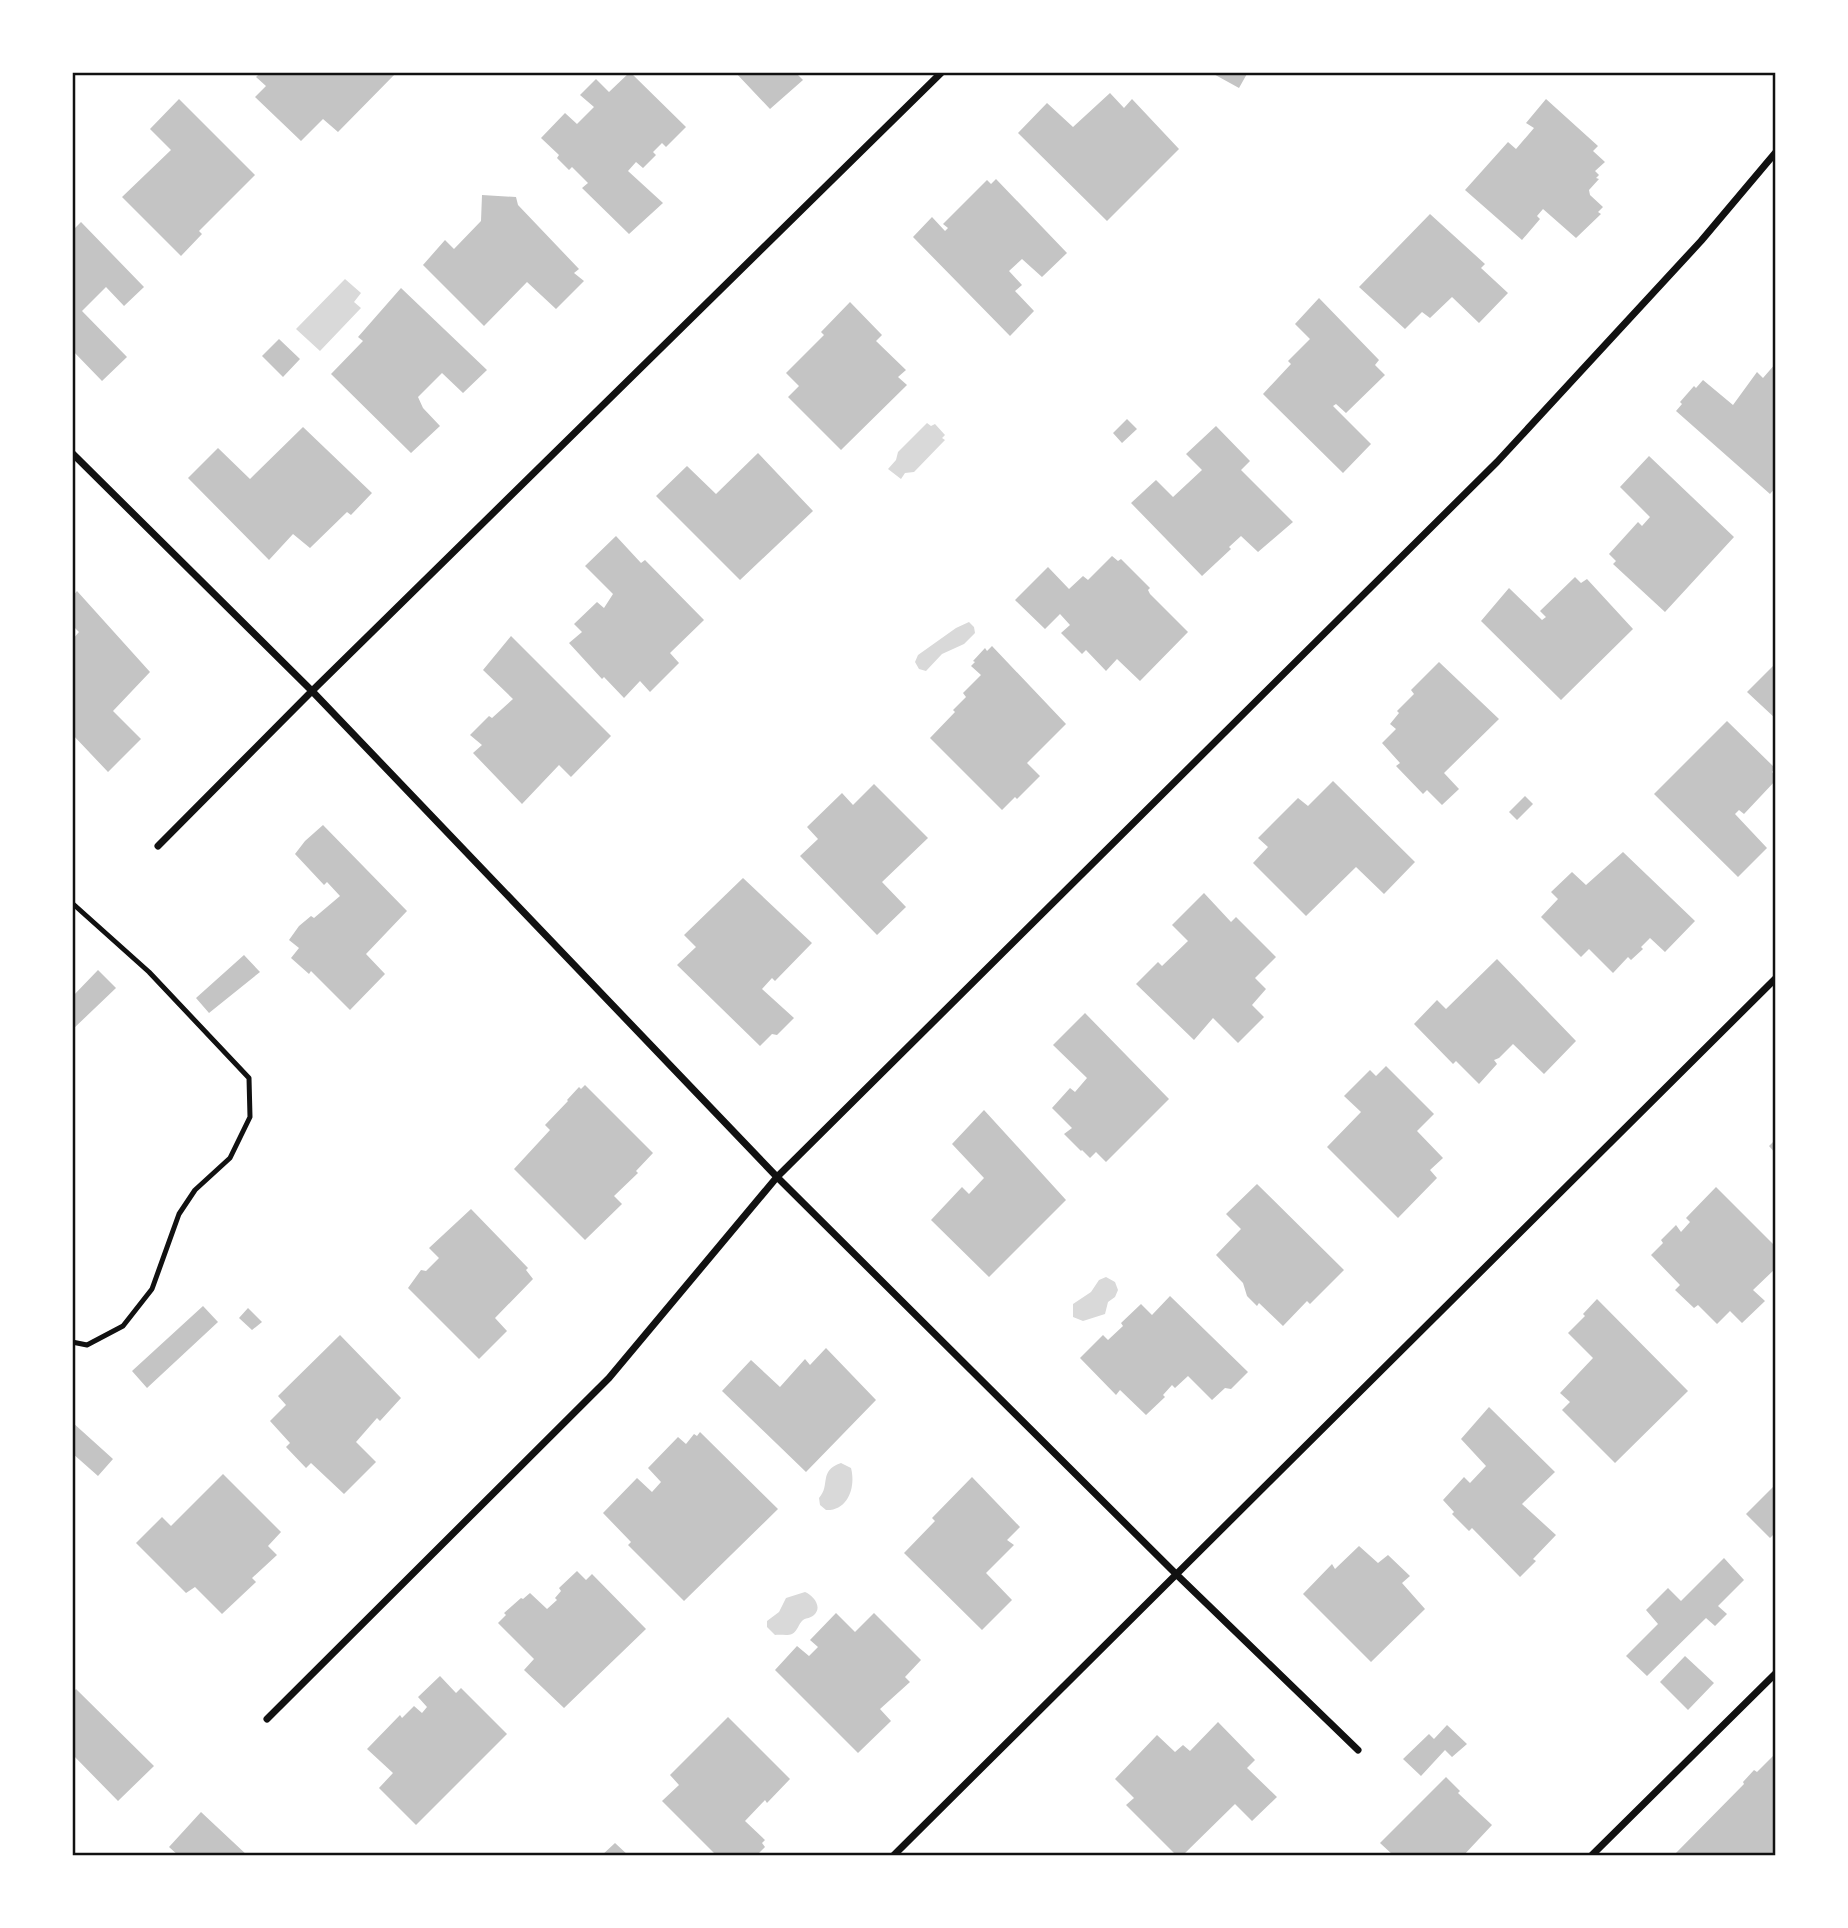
<svg xmlns="http://www.w3.org/2000/svg" width="1848" height="1928" font-family="Helvetica,sans-serif">
<rect width="100%" height="100%" fill="#fff"/>
<path fill="#d9d9d9" d="M345,279L361,293L354,302L361,308L320,351L296,329Z
M927,423L931,426L935,424L945,435L942,438L945,440L914,472L905,473L901,479L888,469L896,460L898,452Z
M969,622L974,627L975,633L964,644L942,654L926,671L919,669L915,662L918,655L956,628Z
M1106,1277L1115,1282L1118,1290L1115,1297L1108,1302L1105,1314L1083,1321L1073,1317V1304L1091,1292L1099,1280Z
M841,1463L851,1468C856,1487 848,1511 826,1510L820,1505L819,1498C831,1485 818,1471 841,1463Z
M805,1592C813,1595 823,1607 814,1615C809,1619 808,1617 803,1620C798,1624 798,1631 792,1634C787,1636 781,1634 775,1635L767,1627V1621L779,1612L786,1598Z"/>
<path fill="#c4c4c4" d="M261,72H397L338,132L323,119L301,141L255,97L266,86L256,77Z
M630,72L686,127L666,147L662,143L653,152L656,155L643,168L636,162L628,171L663,203L629,234L582,188L588,183L572,167L569,170L557,158L559,155L541,138L565,113L577,124L594,107L580,95L596,79L609,92Z
M735,72H795L803,80L770,109Z
M1210,72H1248L1239,88Z
M1110,93L1124,108L1132,99L1179,149L1107,221L1018,133L1047,103L1073,127Z
M179,99L255,175L199,231L202,234L181,256L122,197L171,150L150,129Z
M1546,99L1598,146L1593,151L1605,162L1595,171L1599,175L1596,178L1599,179L1589,190L1590,195L1603,207L1598,212L1601,214L1576,238L1543,209L1537,216L1540,219L1522,240L1465,190L1508,142L1516,149L1534,128L1526,123Z
M996,179L1067,253L1042,277L1022,259L1009,271L1022,285L1015,291L1034,311L1010,336L913,237L932,217L945,231L948,228L943,224L987,180L991,184Z
M482,195L516,197L518,205L579,269L574,273L584,281L556,309L527,282L484,326L423,265L445,240L454,249L481,221Z
M1430,214L1485,264L1481,268L1508,293L1479,323L1452,297L1430,318L1422,312L1405,329L1359,287Z
M81,222L144,287L124,306L106,287L82,311L127,357L102,381L72,350V226L74,229Z
M401,288L487,370L463,393L442,373L418,397L423,408L440,426L411,453L331,374L363,341L358,337Z
M1319,298L1379,360L1375,365L1385,375L1346,413L1336,404L1333,406L1371,444L1343,473L1263,394L1291,364L1288,361L1310,339L1295,324Z
M850,302L882,335L876,341L906,370L898,377L907,385L841,450L788,397L799,386L786,373L824,335L821,332Z
M279,339L300,359L283,377L262,356Z
M1776,363V487L1770,494L1676,411L1682,404L1680,402L1694,386L1696,388L1703,380L1733,405L1757,372L1763,378Z
M1127,419L1137,429L1122,443L1113,433Z
M1216,426L1250,461L1241,470L1293,522L1258,552L1241,536L1229,547L1231,549L1202,576L1131,503L1156,480L1173,497L1202,470L1186,454Z
M303,427L372,493L351,515L347,512L310,548L293,534L269,560L188,478L218,448L250,479Z
M758,453L813,511L740,580L656,496L687,466L716,494Z
M1649,456L1734,537L1665,612L1613,564L1616,561L1609,554L1638,522L1642,526L1650,517L1620,487Z
M616,536L641,563L645,560L704,620L670,653L679,663L650,692L640,681L624,698L604,677L602,679L569,643L582,632L574,624L597,602L604,608L613,594L585,566Z
M1112,556L1118,561L1121,559L1150,588L1148,590L1150,594L1188,632L1140,681L1117,659L1106,671L1086,650L1082,654L1061,633L1070,625L1060,614L1045,629L1015,600L1048,567L1069,589L1083,576L1088,580Z
M1575,577L1581,583L1587,579L1633,629L1561,700L1481,621L1509,588L1542,620L1546,617L1540,611Z
M77,591L150,672L113,711L141,739L108,772L72,734V640L79,632L72,625V597Z
M511,636L611,736L571,777L559,765L522,804L473,753L482,745L470,735L489,716L492,718L513,699L483,670Z
M992,646L1066,724L1027,763L1040,776L1017,799L1015,797L1002,810L930,738L955,712L953,710L966,697L963,693L981,675L971,666L975,662L973,661L985,648L987,651Z
M1439,662L1499,719L1444,773L1459,789L1442,805L1427,790L1423,794L1396,766L1400,763L1382,743L1396,729L1390,724L1399,713L1397,711L1414,694L1411,690Z
M1776,663V719L1747,692Z
M1727,721L1775,768L1772,772L1776,776V780L1744,814L1739,810L1735,814L1767,848L1738,877L1654,794Z
M1333,781L1415,862L1384,894L1356,867L1306,916L1253,863L1268,847L1258,838L1298,798L1308,806Z
M874,784L928,838L882,882L906,907L877,935L800,856L818,839L807,827L842,793L853,805Z
M1525,796L1533,804L1517,820L1509,812Z
M323,825L407,911L366,954L385,974L350,1010L311,971L309,974L291,958L299,948L289,940L299,926L311,916L314,918L340,896L327,882L324,885L295,854L305,841Z
M1623,852L1695,921L1665,952L1650,938L1641,947L1643,949L1631,960L1628,957L1613,973L1589,949L1581,957L1541,917L1558,899L1551,892L1572,872L1586,885Z
M743,878L812,943L775,981L772,978L762,989L794,1018L777,1035L772,1034L760,1046L677,965L696,947L684,935Z
M1204,893L1231,922L1236,917L1276,957L1255,978L1266,989L1252,1005L1264,1017L1238,1043L1213,1018L1194,1040L1136,984L1158,962L1162,966L1188,941L1172,925Z
M244,955L260,972L209,1013L196,998Z
M1497,959L1576,1041L1544,1074L1513,1044L1499,1058L1494,1060L1497,1064L1479,1084L1456,1061L1453,1064L1414,1024L1437,1000L1446,1009Z
M98,970L116,988L72,1030V997Z
M1085,1013L1169,1099L1106,1162L1096,1152L1090,1158L1082,1150L1081,1151L1064,1134L1072,1128L1052,1108L1070,1088L1075,1092L1087,1078L1053,1045Z
M1386,1066L1434,1114L1417,1131L1443,1158L1430,1170L1437,1178L1398,1218L1327,1147L1361,1112L1344,1096L1370,1070L1376,1076Z
M585,1085L653,1153L636,1171L638,1173L614,1196L622,1204L585,1240L514,1169L550,1130L545,1125L568,1101L567,1100L579,1087L581,1089Z
M984,1110L1066,1200L989,1277L931,1220L962,1187L969,1194L984,1178L952,1144Z
M1776,1139V1154L1769,1146Z
M1257,1184L1344,1270L1310,1304L1307,1301L1283,1326L1259,1303L1257,1306L1247,1296L1243,1283L1216,1255L1241,1229L1226,1214Z
M1716,1187L1776,1247V1268L1753,1290L1765,1301L1742,1323L1730,1311L1717,1324L1698,1305L1694,1308L1675,1290L1680,1285L1651,1255L1663,1243L1661,1240L1676,1225L1681,1232L1690,1222L1686,1218Z
M471,1209L528,1268L526,1270L533,1279L495,1318L507,1331L479,1359L408,1288L421,1270L426,1271L439,1258L429,1248Z
M1170,1296L1248,1372L1231,1389L1225,1388L1212,1400L1188,1376L1175,1388L1172,1385L1163,1395L1165,1397L1146,1415L1120,1390L1116,1395L1080,1358L1103,1335L1108,1340L1123,1326L1121,1323L1141,1304L1152,1315Z
M1597,1299L1688,1391L1615,1463L1562,1410L1570,1402L1560,1393L1593,1358L1568,1333L1585,1316L1583,1314Z
M203,1306L218,1322L147,1388L132,1371Z
M248,1308L262,1322L252,1330L239,1318Z
M340,1335L401,1398L380,1421L377,1418L356,1442L376,1462L344,1494L311,1463L306,1468L286,1447L290,1443L270,1421L286,1405L278,1396Z
M826,1348L876,1400L806,1472L722,1391L751,1360L780,1387L805,1359L810,1365Z
M1489,1407L1555,1472L1522,1504L1556,1535L1533,1559L1536,1561L1520,1577L1472,1528L1469,1531L1452,1514L1454,1512L1443,1500L1464,1477L1470,1483L1486,1466L1461,1439Z
M72,1422L113,1459L98,1476L72,1453Z
M700,1432L778,1509L684,1601L628,1545L631,1542L603,1513L637,1478L652,1492L661,1482L648,1468L678,1437L686,1444L694,1434L697,1436Z
M223,1474L281,1532L268,1546L277,1555L252,1578L256,1582L222,1614L195,1587L186,1593L136,1543L162,1517L171,1526Z
M972,1477L1020,1527L1007,1540L1014,1545L986,1573L1012,1600L982,1630L904,1553L935,1521L932,1518Z
M1776,1484V1532L1770,1538L1746,1514Z
M1359,1546L1378,1563L1388,1555L1410,1576L1402,1583L1425,1609L1371,1662L1303,1594L1332,1564L1335,1569Z
M1724,1558L1744,1580L1718,1606L1727,1614L1715,1626L1706,1618L1647,1676L1626,1656L1658,1624L1646,1610L1668,1588L1681,1601Z
M577,1571L586,1580L592,1574L646,1629L564,1708L524,1670L534,1659L498,1623L506,1615L504,1613L521,1598L523,1599L530,1593L547,1609L557,1600L555,1598L561,1591L559,1588Z
M836,1613L855,1632L874,1613L921,1660L905,1677L910,1682L880,1709L891,1721L858,1753L775,1670L797,1646L809,1656L818,1647L810,1640Z
M1685,1656L1714,1683L1688,1710L1660,1682Z
M440,1676L456,1693L461,1688L507,1734L416,1825L379,1788L393,1773L367,1749L400,1715L402,1718L414,1706L422,1713L427,1707L418,1697Z
M76,1689L154,1766L118,1801L72,1754V1694Z
M728,1717L790,1779L767,1803L765,1800L745,1821L765,1840L762,1843L765,1847L756,1856H717L662,1801L679,1785L670,1775Z
M1218,1722L1255,1760L1247,1768L1277,1797L1252,1821L1235,1804L1182,1856H1177L1126,1805L1134,1798L1115,1779L1157,1735L1175,1752L1183,1745L1190,1751Z
M1447,1725L1467,1744L1452,1757L1445,1750L1421,1776L1403,1759L1429,1734L1434,1739Z
M1776,1753V1854L1774,1856H1673L1744,1784L1743,1782L1754,1770L1757,1772Z
M1446,1777L1460,1791L1458,1793L1492,1825L1463,1856H1392L1393,1855L1380,1843Z
M201,1812L248,1856H179L169,1847Z
M615,1843L629,1856H601Z"/>
<g fill="none" stroke-linecap="round" stroke-linejoin="round">
<path stroke="#111" stroke-width="5" d="M72,903L149,972L249,1078L250,1117L230,1158L195,1190L179,1214L152,1289L123,1326L87,1345L72,1342"/>
<path stroke="#111" stroke-width="7" d="M72,453L312,691L777,1177L1176,1574L1358,1750
M158,846L312,691L942,72
M267,1719L609,1378L777,1177L1497,462L1701,241L1776,152
M893,1856L1776,978
M1591,1856L1776,1673"/>
</g>
<rect width="1848" height="1928" fill="none" stroke="#ffffff" stroke-width="147"/>
<rect x="74" y="74" width="1700" height="1780" fill="none" stroke="#111" stroke-width="2.5"/>
</svg>
